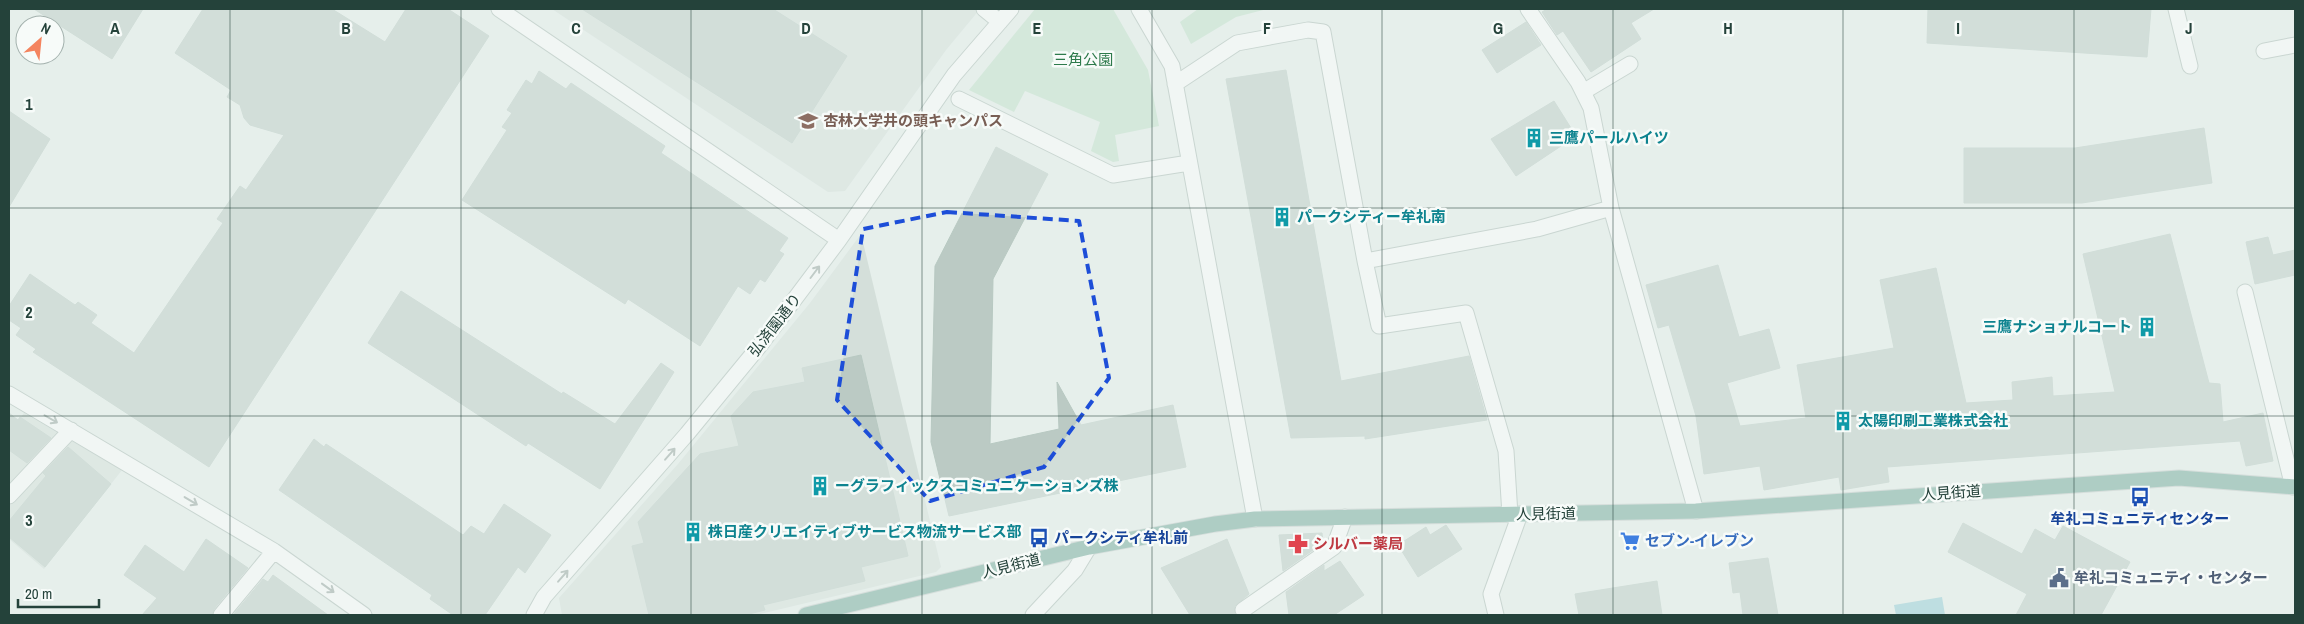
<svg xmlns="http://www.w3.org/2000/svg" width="2304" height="624" font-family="'Archivo Narrow','Noto Sans JP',sans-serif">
<rect width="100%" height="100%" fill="#e6efeb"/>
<path fill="#d4dfda" d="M552,9H980L946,50L845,191L828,192Z
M861,234L941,567L936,572L756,615H562L559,598L678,464L810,303Z
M24,413L122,470L44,569L9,539V434Z"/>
<path fill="#bfe0c8" d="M1035,9H1113L1148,70L1159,126L1115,135L1119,161L1113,162L1091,151L1100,122L1025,91L1014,112L969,90Z
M1198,9H1267L1236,17L1191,44L1180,22Z"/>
<path fill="#8ec9d4" d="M1942,597L1945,615H1896L1894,605Z"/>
<path fill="#bbcac4" stroke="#b8c9c2" d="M34,9H143L112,59Z
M203,9H332L385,42L406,9H448L489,36L209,467L33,352L36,349L16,335L21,328L9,320V306L30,274L75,305L78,302L97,315L91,323L134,353L223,223L217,219L240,186L246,190L284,135L250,125L244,118L240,105L227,97L231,90L175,53Z
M582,9H773L847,56L792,143Z
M1547,9H1654L1631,23L1641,39L1591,72L1563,31L1557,35L1542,12Z
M1928,9H2151L2147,57L1927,43Z
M1526,22L1541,45L1497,73L1482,50Z
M1286,70L1341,381L1469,356L1487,420L1365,439V436L1291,438L1226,79Z
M539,71L566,89L571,83L665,146L661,153L788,238L779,251L784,254L765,282L760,279L750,294L738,286L700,346L628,299L625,304L462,200L507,130L502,127L512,113L507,110L526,80L532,84Z
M1554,101L1576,136L1516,176L1491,139Z
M9,111L50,139L9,207Z
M2204,128L2212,183L2082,203H1964V148H2075Z
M996,147L1048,174L993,279L990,444L1059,429L1057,382L1081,425L1173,405L1186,467L949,516L931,442L935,266Z
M2170,234L2209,383L2220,384L2223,422L2263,413L2273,461L2246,466L2240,441L1887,467L1889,482L1841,490L1839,477L1764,490L1760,466L1704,474L1696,416L1669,325L1658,328L1646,285L1718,265L1739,337L1769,329L1780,368L1727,383L1740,426L1806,418L1797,365L1894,348L1880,280L1936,268L1966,403L2013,400L2012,382L2052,377L2053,396L2115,392L2083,254Z
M2268,237L2273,255L2295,250V275L2255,284L2246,242Z
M401,291L562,394L563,392L615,424L661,363L674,372L600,489L528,443L526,446L368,343Z
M861,355L908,556L861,567L865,581L763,605L765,610L745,615H649L632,546L644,543L638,522L700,454L739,446L731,416L753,392L805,382L802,368Z
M9,413L18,420L20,417L51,438L27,463L9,450Z
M314,439L324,447L326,444L463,535L471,526L484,534L504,504L551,535L525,573L518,567L485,615H453L430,599L432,595L279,490Z
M68,447L111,484L45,567L9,537V521L46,476L43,473Z
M1963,523L2022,554L2035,529L2055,540L2063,526L2130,562L2101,615H2016L2027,594L1948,552Z
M1446,525L1462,549L1418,577L1398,545L1426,527L1430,535Z
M1322,533L1323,543L1283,571L1279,535Z
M206,539L248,568L214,609L212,615H142L157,598L124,575L145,545L184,572Z
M1227,539L1249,594L1235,606V615H1190L1161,568Z
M1768,558L1778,615H1743L1740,592L1733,593L1729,563Z
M1340,561L1364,595L1334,615H1289L1286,592L1324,565V571Z
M273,575L328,615H233L263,579L268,582Z
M1657,581L1662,615H1579L1575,594Z"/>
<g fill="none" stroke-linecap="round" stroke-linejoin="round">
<defs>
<path id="minor" d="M499,9L839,240
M984,9L1000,22
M1139,9L1172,66L1255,519
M1528,9L1578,82L1591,108L1611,208L1696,511
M2176,9L2190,66
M2264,51L2295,45
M1175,84L1237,43L1308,30L1323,32L1365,261L1379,326L1466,313L1506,451L1510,515
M1583,92L1630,64
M959,99L1113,175L1189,163
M1365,261L1537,229L1611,208
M2245,292L2293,487
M9,394L274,551L364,615
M9,496L71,430
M1243,610L1334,547L1345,517
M221,615L274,551
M534,615L544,597L687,434L761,344L839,240L954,75L1011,9
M1033,615L1075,570L1089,547
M1496,615L1491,594L1520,514"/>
<path id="major" d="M806,615L1089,547L1215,524L1255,519L1696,511L2179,478L2295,487"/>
</defs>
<use href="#minor" stroke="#a8b8b2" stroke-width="17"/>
<use href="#major" stroke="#c2cac8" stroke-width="17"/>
<use href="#minor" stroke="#fff" stroke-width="15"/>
<use href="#major" stroke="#6aa596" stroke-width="15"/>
</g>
<defs><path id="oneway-shaft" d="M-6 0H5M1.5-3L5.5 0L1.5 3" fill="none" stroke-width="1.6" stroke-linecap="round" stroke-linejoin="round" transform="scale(1.25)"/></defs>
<g stroke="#92a09c">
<use href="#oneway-shaft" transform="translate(815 272) rotate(-53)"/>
<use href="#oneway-shaft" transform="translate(51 419) rotate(30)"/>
<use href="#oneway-shaft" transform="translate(670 454) rotate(-49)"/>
<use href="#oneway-shaft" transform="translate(191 501) rotate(31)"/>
<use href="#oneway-shaft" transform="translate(563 576) rotate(-49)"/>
<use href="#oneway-shaft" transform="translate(328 588) rotate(36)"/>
</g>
<path d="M0 0H2304V624H0ZM947,212L1079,221L1109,378L1044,467L930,501L837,400L863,229Z" fill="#e6efeb" fill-opacity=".55" fill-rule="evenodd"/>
<path fill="none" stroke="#1d4ed8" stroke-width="4" stroke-dasharray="10 6" stroke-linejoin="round" d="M947,212L1079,221L1109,378L1044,467L930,501L837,400L863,229Z"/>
<path fill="none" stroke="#24423a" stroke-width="1" stroke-opacity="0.55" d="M230,9V615M461,9V615M691,9V615M922,9V615M1152,9V615M1382,9V615M1613,9V615M1843,9V615M2074,9V615M9,208H2295M9,416H2295"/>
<defs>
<symbol id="university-bare" viewBox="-9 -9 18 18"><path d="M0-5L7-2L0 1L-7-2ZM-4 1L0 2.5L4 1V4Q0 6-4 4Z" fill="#8d6e63" stroke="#f7fbf9" stroke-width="2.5" paint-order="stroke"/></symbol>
<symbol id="building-bare" viewBox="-9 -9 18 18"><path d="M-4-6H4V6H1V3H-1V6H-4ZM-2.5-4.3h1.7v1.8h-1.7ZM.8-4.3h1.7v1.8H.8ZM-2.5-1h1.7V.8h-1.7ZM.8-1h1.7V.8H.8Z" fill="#0f9aa8" stroke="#f7fbf9" stroke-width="2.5" paint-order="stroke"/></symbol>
<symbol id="bus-bare" viewBox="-9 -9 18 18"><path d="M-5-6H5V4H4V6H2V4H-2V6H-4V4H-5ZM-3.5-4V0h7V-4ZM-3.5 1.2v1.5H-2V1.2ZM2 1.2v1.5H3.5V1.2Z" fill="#1a4fb4" stroke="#f7fbf9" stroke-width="2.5" paint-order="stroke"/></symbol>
<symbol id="supermarket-bare" viewBox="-9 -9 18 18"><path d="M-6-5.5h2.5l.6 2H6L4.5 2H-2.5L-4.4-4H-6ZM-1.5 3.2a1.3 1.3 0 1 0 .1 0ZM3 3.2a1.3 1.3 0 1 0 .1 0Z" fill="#3f7fe0" stroke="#f7fbf9" stroke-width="2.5" paint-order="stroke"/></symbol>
<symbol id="pharmacy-bare" viewBox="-9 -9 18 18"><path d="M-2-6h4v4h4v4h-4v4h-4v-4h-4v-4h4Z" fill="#e0444e" stroke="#f7fbf9" stroke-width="2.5" paint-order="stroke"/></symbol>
<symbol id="civic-bare" viewBox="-9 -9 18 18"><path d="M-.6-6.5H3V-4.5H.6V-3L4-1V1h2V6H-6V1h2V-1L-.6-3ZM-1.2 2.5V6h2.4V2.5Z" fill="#5c6f8a" stroke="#f7fbf9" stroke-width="2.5" paint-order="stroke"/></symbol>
</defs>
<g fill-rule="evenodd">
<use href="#university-bare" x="794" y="107" width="28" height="28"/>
<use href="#building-bare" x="1520" y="124" width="28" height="28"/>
<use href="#building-bare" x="1268" y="203" width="28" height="28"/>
<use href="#building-bare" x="2133" y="313" width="28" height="28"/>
<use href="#building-bare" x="1829" y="407" width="28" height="28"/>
<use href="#building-bare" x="806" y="472" width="28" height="28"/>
<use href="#bus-bare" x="2126" y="483" width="28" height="28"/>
<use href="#building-bare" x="679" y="518" width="28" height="28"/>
<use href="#bus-bare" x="1025" y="524" width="28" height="28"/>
<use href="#supermarket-bare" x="1616" y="527" width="28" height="28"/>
<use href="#pharmacy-bare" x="1284" y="530" width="28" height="28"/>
<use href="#civic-bare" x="2045" y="564" width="28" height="28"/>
</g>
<g text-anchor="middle" stroke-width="5" stroke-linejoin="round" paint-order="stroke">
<g font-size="15" fill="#2d7a4b" stroke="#f7fbf9">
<text x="1083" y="65">三角公園</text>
</g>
<g font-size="15" font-weight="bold" fill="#785e54" stroke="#f7fbf9" text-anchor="start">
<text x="823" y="126">杏林大学井の頭キャンパス</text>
</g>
<g font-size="15" font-weight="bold" fill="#0d838f" stroke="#f7fbf9" text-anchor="start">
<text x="1549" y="143">三鷹パールハイツ</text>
<text x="1297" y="222">パークシティー牟礼南</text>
<text x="2132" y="332" text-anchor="end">三鷹ナショナルコート</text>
<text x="1858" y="426">太陽印刷工業株式会社</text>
<text x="835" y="491">ーグラフィックスコミュニケーションズ株</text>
<text x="708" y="537">株日産クリエイティブサービス物流サービス部</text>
</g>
<g font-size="15" fill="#24423a" stroke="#f7fbf9">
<text transform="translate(775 325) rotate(-52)" y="5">弘済園通り</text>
<text transform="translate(1951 493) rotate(-4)" y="5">人見街道</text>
<text transform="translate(1546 514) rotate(-1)" y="5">人見街道</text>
<text transform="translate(1011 566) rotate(-14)" y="5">人見街道</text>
</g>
<g font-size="15" font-weight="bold" fill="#164399" stroke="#f7fbf9">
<text x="2140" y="524">牟礼コミュニティセンター</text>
<text x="1054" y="543" text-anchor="start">パークシティ牟礼前</text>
</g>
<g font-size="15" font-weight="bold" fill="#366cbe" stroke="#f7fbf9" text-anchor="start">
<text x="1645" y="546">セブン-イレブン</text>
</g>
<g font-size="15" font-weight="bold" fill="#be3a42" stroke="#f7fbf9" text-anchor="start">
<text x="1313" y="549">シルバー薬局</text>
</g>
<g font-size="15" font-weight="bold" fill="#4e5e75" stroke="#f7fbf9" text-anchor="start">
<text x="2074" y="583">牟礼コミュニティ・センター</text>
</g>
</g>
<g font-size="16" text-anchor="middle" font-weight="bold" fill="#24423a" stroke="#f7fbf9" stroke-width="5" stroke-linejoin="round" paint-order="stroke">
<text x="115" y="34">A</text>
<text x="346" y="34">B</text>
<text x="576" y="34">C</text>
<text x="806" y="34">D</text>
<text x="1037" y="34">E</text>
<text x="1267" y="34">F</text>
<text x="1498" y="34">G</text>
<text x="1728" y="34">H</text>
<text x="1958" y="34">I</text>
<text x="2189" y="34">J</text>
<text x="29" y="110">1</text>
<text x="29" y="318">2</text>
<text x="29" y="526">3</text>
</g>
<rect width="2304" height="624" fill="none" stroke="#24423a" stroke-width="20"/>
<g transform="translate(40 40) rotate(27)"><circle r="24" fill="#f7fbf9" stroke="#a3b1ad"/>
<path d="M0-4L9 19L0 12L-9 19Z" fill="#f4845f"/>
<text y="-8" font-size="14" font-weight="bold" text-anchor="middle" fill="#24423a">N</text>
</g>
<path d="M18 599v8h81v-8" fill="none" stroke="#24423a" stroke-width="2.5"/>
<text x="25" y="599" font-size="15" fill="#24423a" stroke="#f7fbf9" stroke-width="4" paint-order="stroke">20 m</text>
</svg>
